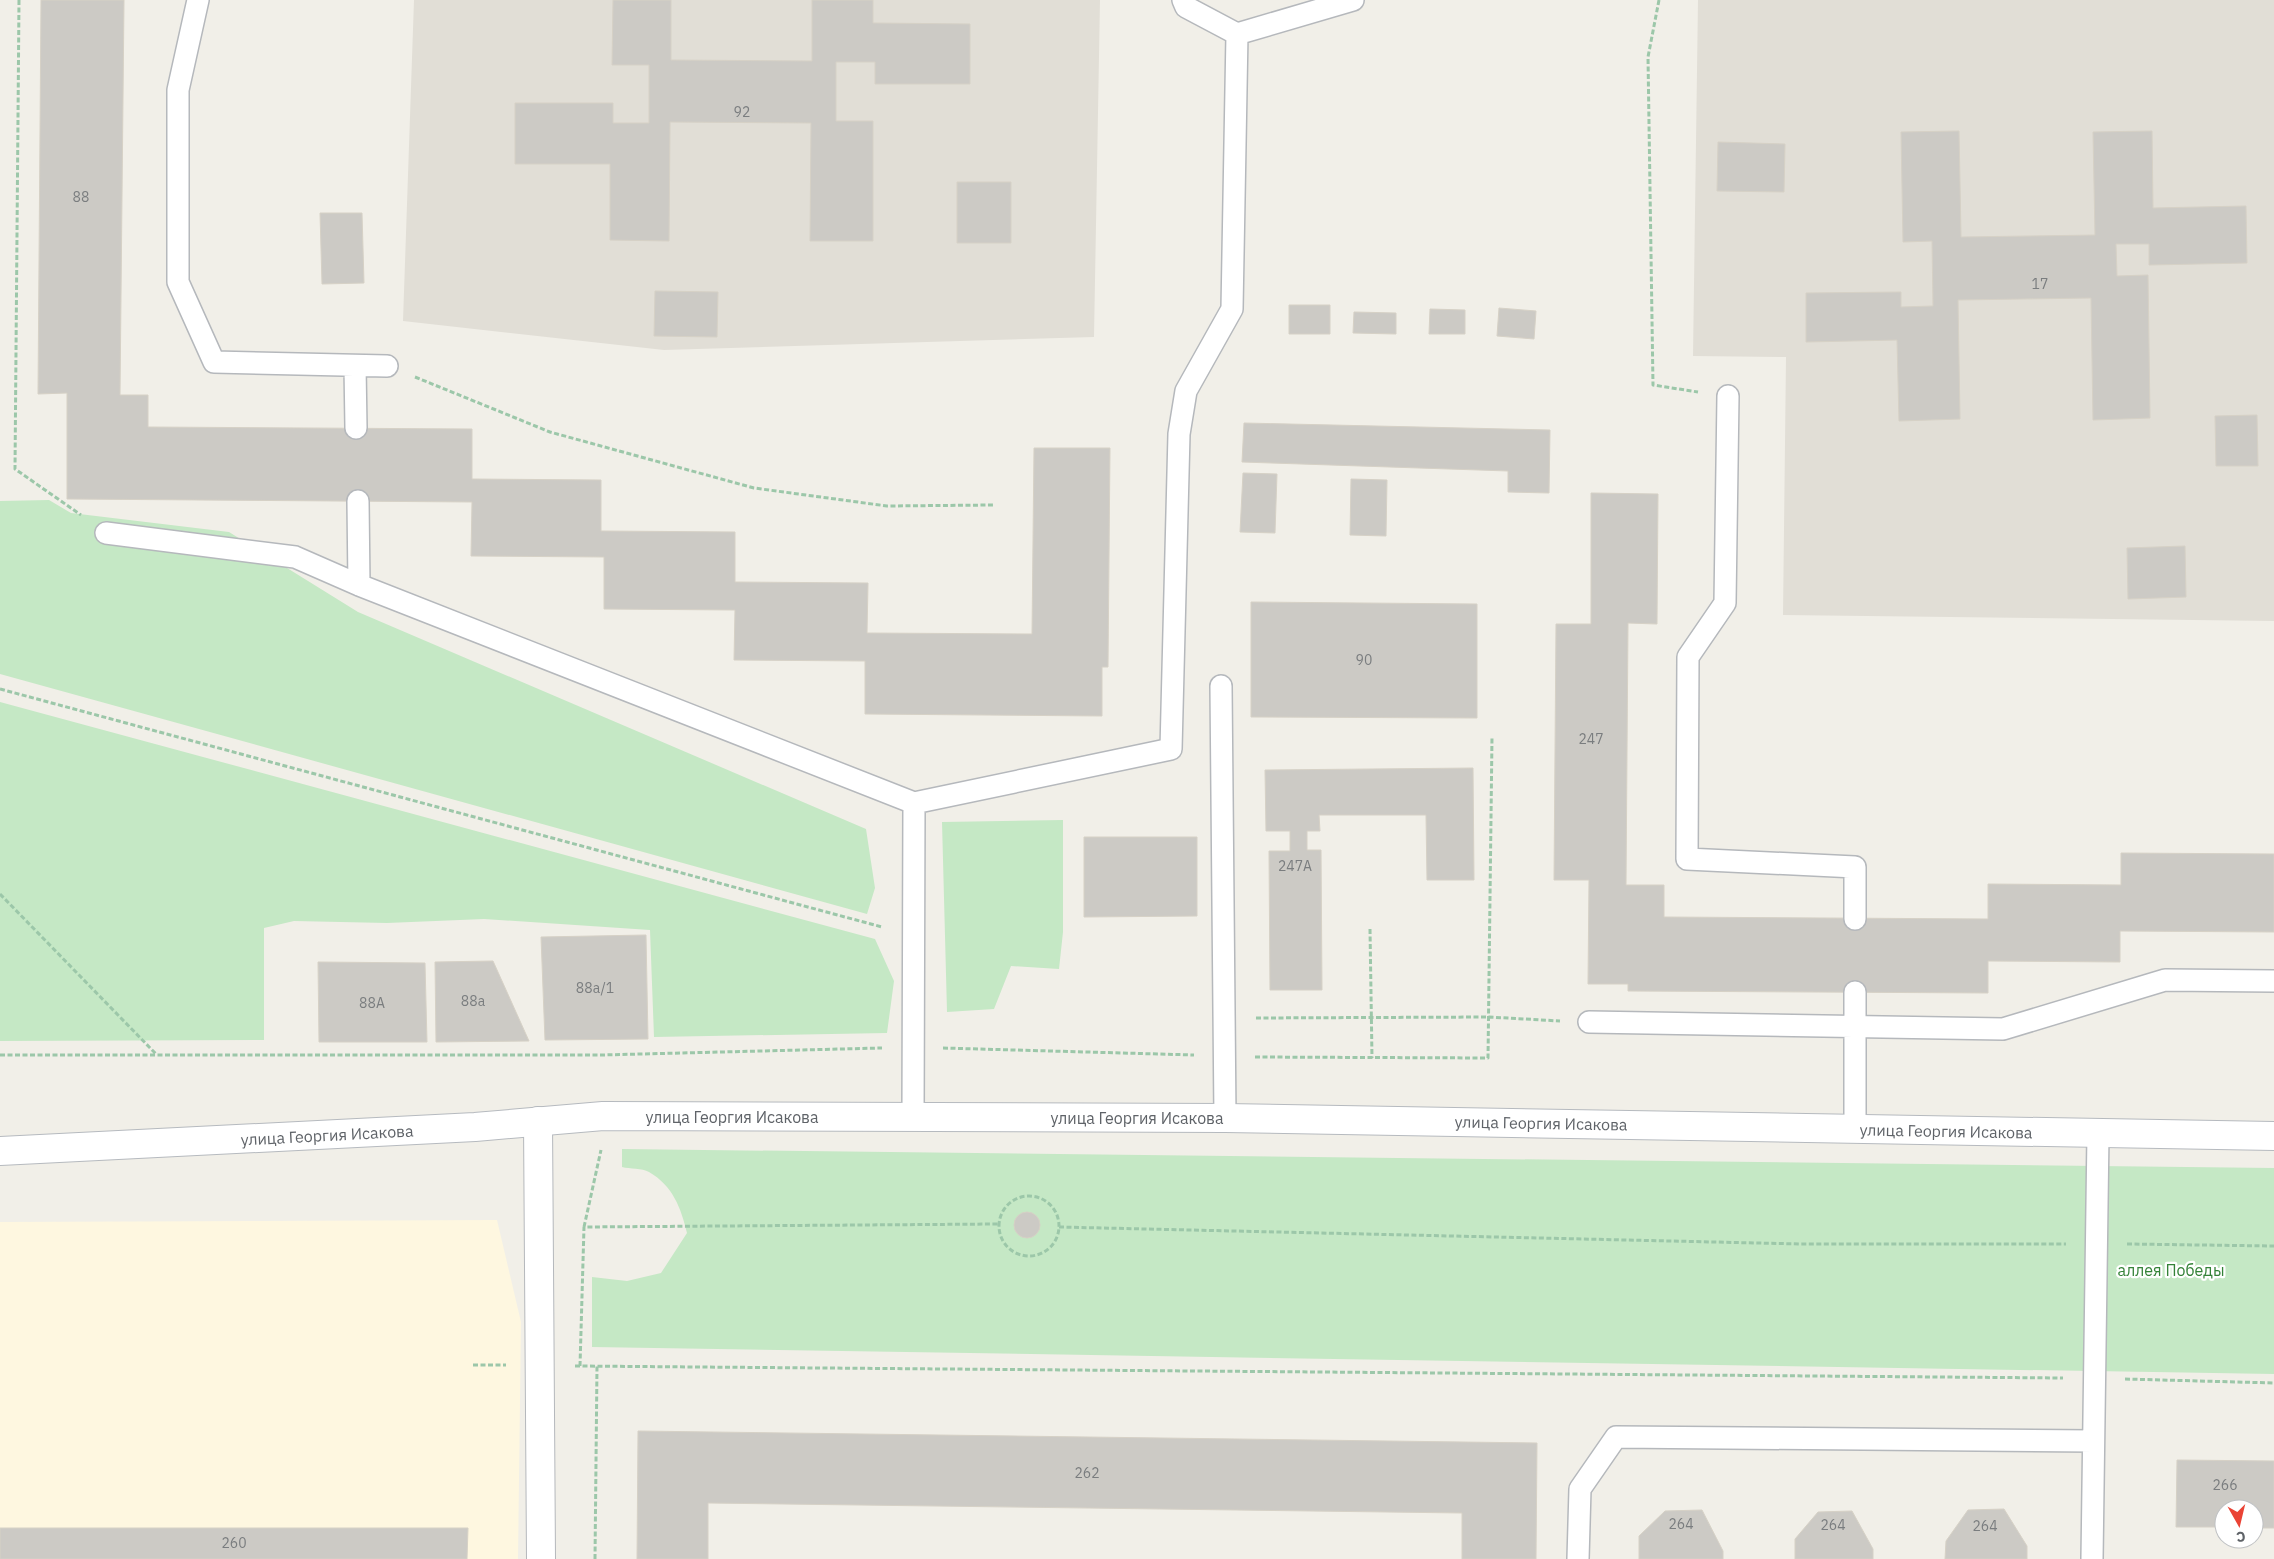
<svg xmlns="http://www.w3.org/2000/svg" width="2274" height="1559" font-family="'IBM Plex Sans',sans-serif">
<rect width="100%" height="100%" fill="#f1efe8"/>
<path fill="#fef7e0" d="M497,1220L521,1322L518,1559H0V1222Z"/>
<path fill="#e1ded6" d="M414,0H1100L1094,337L664,350L403,321Z
M1698,0H2274V621L1783,615L1786,357L1693,356Z"/>
<path fill="#c5e8c5" d="M49,500L71,513L229,532L358,612L866,829L875,888L867,914L0,674V501Z
M0,702L875,939L894,981L887,1033L654,1037L650,930L484,919L387,923L294,921L264,928V1040L0,1041Z
M1063,820V932L1059,969L1011,966L994,1009L947,1012L942,822Z
M622,1149L2274,1168V1374L592,1347V1277L627,1281L661,1273L687,1233C681,1208 673,1186 649,1172C642,1168 630,1169 622,1167Z"/>
<path fill="#cccac5" stroke="#d6d1c6" d="M41,0H124L120,395H148V427L472,429V479L601,480V531L735,532V582L868,583L867,633L1032,634L1034,448H1110L1108,667H1102V716L865,714V661L734,660L735,610L604,609V557L471,556L472,502L67,499V393L38,394Z
M613,0H671V60L812,61V0H873V23L970,24V84H875V62H836V121H873V241H810L811,123L670,122L669,241L610,240V164H515V103H613V123H649V65H612Z
M1959,131L1961,237L2095,235L2093,132L2152,131L2153,208L2246,206L2247,263L2149,265V244H2116L2117,276L2148,275L2150,418L2093,420L2091,298L1958,300L1960,419L1899,421L1897,340L1806,342V293L1901,292V307L1933,306L1932,241L1903,242L1901,132Z
M1718,142L1785,144L1784,192L1717,191Z
M957,182H1011V243H957Z
M320,213H362L364,283L322,284Z
M655,291L718,292L717,337L654,336Z
M1289,305H1330V334H1289Z
M1499,308L1536,311L1534,339L1497,336Z
M1430,309L1465,310V334H1429Z
M1354,312L1396,313V334L1353,333Z
M2257,415L2258,466H2216L2215,416Z
M1244,423L1550,430L1549,493L1508,492V471L1242,462Z
M1243,473L1277,474L1275,533L1240,532Z
M1351,479L1387,480L1386,536L1350,535Z
M1591,493L1658,494L1657,624L1628,623L1626,885H1664V917L1988,919V884L2121,885V853L2274,854V932L2120,931V962L1988,961V993L1628,991V984H1588L1589,880H1554L1556,624H1591Z
M2185,546L2186,597L2128,599L2127,548Z
M1251,602L1477,604V718L1251,717Z
M1473,768L1474,880H1427L1426,815H1319L1320,831H1307V850H1321L1322,990H1270L1269,851H1290V831H1266L1265,770Z
M1084,837H1197V916L1084,917Z
M646,935L648,1039L545,1040L541,937Z
M493,961L529,1041L436,1042L435,962Z
M318,962L425,963L427,1042H319Z
M1014 1225a13 13 0 1 1 26 0a13 13 0 1 1-26 0Z
M638,1431L1537,1443L1536,1559H1462V1513L708,1503V1559H637Z
M2177,1460L2274,1461V1528H2254V1509H2224V1527H2176Z
M2004,1509L2027,1546V1559H1945L1946,1541L1968,1510Z
M1702,1510L1723,1551V1559H1639V1536L1665,1511Z
M1852,1511L1873,1549V1559H1795V1539L1818,1512Z
M0,1528H468L467,1559H0Z"/>
<g fill="none" stroke-linecap="round" stroke-linejoin="round">
<defs>
<path id="lane" d="M198,0L178,90V282L214,362L387,366
M1183,0L1186,7L1237,34L1353,0
M355,366L356,428
M1728,396L1725,603L1688,657L1687,859L1855,867V919
M358,501L359,585
M106,533L295,557L359,585L914,803L1171,749L1179,434L1186,391L1232,309L1237,34
M1221,686L1225,1118
M1589,1022L2003,1029L2165,980L2274,981
M913,1118L914,803
M1855,1129V992
M1578,1559L1580,1489L1616,1437L2093,1441
M2092,1559L2098,1134"/>
<path id="street" d="M538,1121L541,1559"/>
<path id="secondary" d="M0,1151L475,1127L603,1116L1225,1118L2274,1136"/>
</defs>
<use href="#lane" stroke="#b5b8bc" stroke-width="24"/>
<use href="#street" stroke="#b5b8bc" stroke-width="30"/>
<use href="#secondary" stroke="#b6babf" stroke-width="30"/>
<path stroke="#9cc7a9" stroke-width="3" stroke-dasharray="5 2.5" stroke-linecap="butt" d="M19,0L15,469L81,515
M1659,0L1648,57L1653,385L1698,392
M415,377L550,432L754,488L887,506L993,505
M0,689L882,927
M0,894L157,1055
M1370,929L1372,1058
M1256,1018L1489,1017L1560,1021
M943,1048L1194,1055
M0,1055H602L882,1048
M1255,1057L1488,1058L1492,737
M999 1226a30 30 0 1 1 60 0a30 30 0 1 1-60 0Z
M584,1227L601,1150
M1059,1227L1801,1244H2066
M2127,1244L2274,1246
M473,1365H506
M575,1366L2063,1378
M580,1366L584,1227L998,1224
M2125,1379L2274,1383
M595,1559L597,1366"/>
<use href="#lane" stroke="#fff" stroke-width="21"/>
<use href="#street" stroke="#fff" stroke-width="28"/>
<use href="#secondary" stroke="#fff" stroke-width="28"/>
</g>
<g text-anchor="middle" stroke-width="4.5" stroke-linejoin="round" paint-order="stroke">
<g font-size="14" fill="#7a7d7f">
<text x="742" y="117">92</text>
<text x="81" y="202">88</text>
<text x="2040" y="289">17</text>
<text x="1364" y="665">90</text>
<text x="1591" y="744">247</text>
<text x="1295" y="871">247А</text>
<text x="595" y="993">88а/1</text>
<text x="473" y="1006">88а</text>
<text x="372" y="1008">88А</text>
<text x="1087" y="1478">262</text>
<text x="2225" y="1490">266</text>
<text x="1681" y="1529">264</text>
<text x="1833" y="1530">264</text>
<text x="1985" y="1531">264</text>
<text x="234" y="1548">260</text>
</g>
<g font-size="16" fill="#5f6368" stroke="#fff">
<text x="732" y="1123">улица Георгия Исакова</text>
<text x="1137" y="1124">улица Георгия Исакова</text>
<text transform="translate(1541 1123) rotate(1)" y="6">улица Георгия Исакова</text>
<text transform="translate(1946 1131) rotate(1)" y="6">улица Георгия Исакова</text>
<text transform="translate(327 1135) rotate(-3)" y="6">улица Георгия Исакова</text>
</g>
<g font-size="16" fill="#348238" stroke="#fff">
<text x="2171" y="1276">аллея Победы</text>
</g>
</g>
<g transform="translate(2239 1524) rotate(172)"><circle r="24" fill="#ffffff" stroke="#bfc1c3"/>
<path d="M0-4L9 19L0 12L-9 19Z" fill="#ea4335"/>
<text y="-8" font-size="14" font-weight="bold" text-anchor="middle" fill="#5f6368">С</text>
</g>
</svg>
